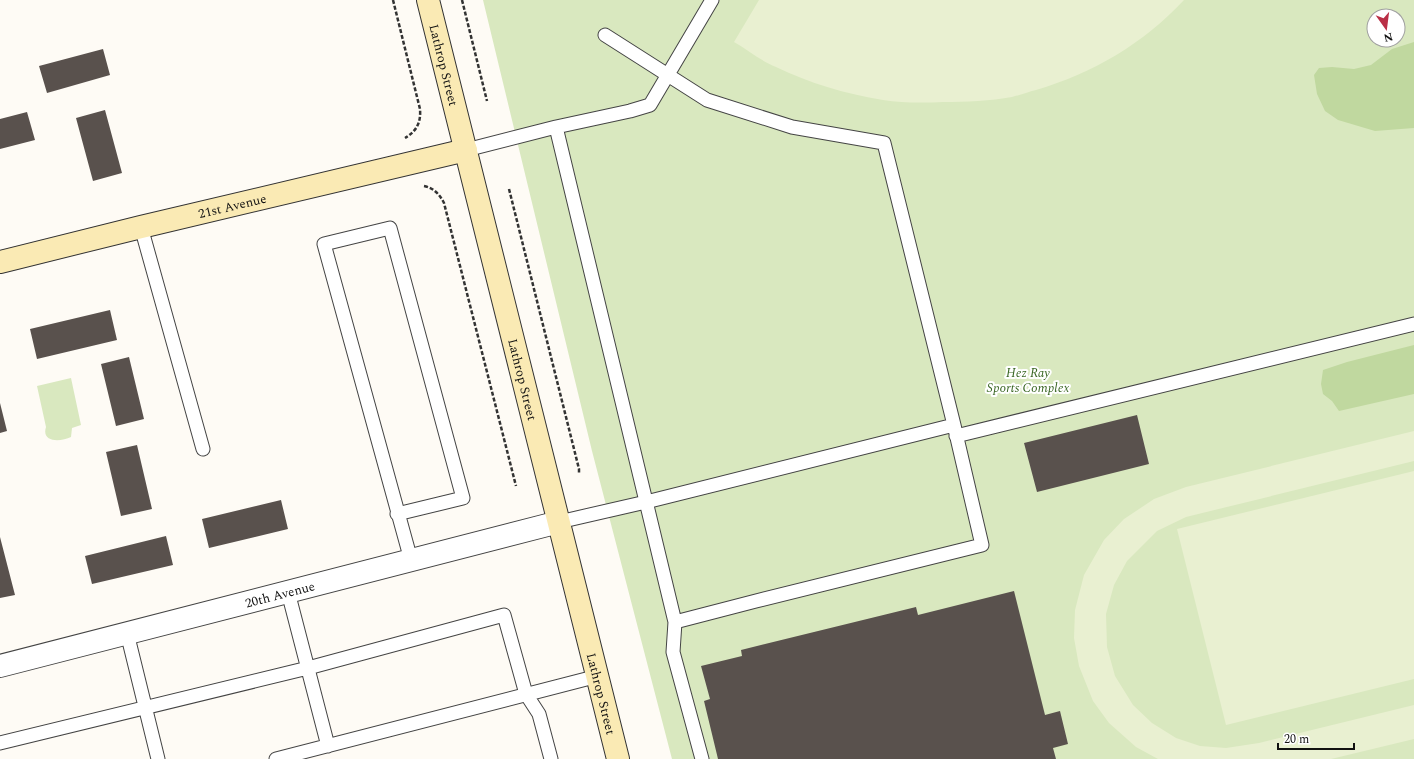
<svg xmlns="http://www.w3.org/2000/svg" width="1414" height="759" font-family="Spectral,serif">
<rect width="100%" height="100%" fill="#fefbf5"/>
<path fill="#d9e8bf" fill-rule="evenodd" d="M483,0H1414V759H672L592,451ZM1374,16H1398V40H1374Z
M71,378L81,425L72,428L71,437C61,442 41,443 46,427L37,386Z"/>
<path fill="#c0d89f" d="M1414,42V128L1375,131L1338,120L1325,111L1317,94L1314,75L1319,68L1332,67L1354,69L1371,65L1392,49Z
M1414,345V394L1339,411L1332,401L1323,394L1321,384L1323,370L1347,362Z"/>
<path fill="#e9f0d1" d="M759,0H1184C1143,44 1093,73 1036,90C1028,92 1020,95 1012,97C991,101 965,102 943,102C923,103 902,103 883,100C846,94 809,83 776,67C761,61 748,50 734,42Z
M1414,431V461L1186,517L1157,531L1127,561L1114,585L1106,614L1107,647L1115,676L1133,705L1152,723L1176,738L1200,746L1226,748L1259,743L1414,705V739L1331,759H1158L1136,747L1109,723L1093,701L1079,666L1074,638L1075,610L1084,575L1104,540L1124,519L1154,499L1186,487Z
M1414,471V679L1226,725L1177,529Z"/>
<path fill="#59514d" d="M103,49L110,75L47,93L39,66Z
M105,110L122,173L93,181L76,118Z
M27,112L35,140L0,149V119Z
M110,310L117,340L37,359L30,329Z
M129,357L144,419L116,426L101,364Z
M0,403L7,431L0,433Z
M1137,415L1149,464L1037,492L1024,443Z
M137,445L152,509L121,516L106,452Z
M281,500L288,529L209,548L202,519Z
M166,536L173,565L92,584L85,556Z
M0,537L15,595L0,598Z
M1014,591L1045,715L1060,711L1068,744L1053,748L1056,759H718L704,701L710,699L701,666L742,656L741,650L916,607L918,615Z"/>
<g fill="none" stroke-linecap="round" stroke-linejoin="round">
<defs>
<path id="lane" d="M605,35L707,100L792,127L884,143L954,425L982,545L756,601L675,622
M556,127L675,622L673,652L702,759
M466,150L556,127L630,111L650,105L712,0
M141,227L203,449
M956,436L1414,324
M397,514L463,498L390,228L324,244L411,560
M559,522L646,502L954,425
M288,592L328,746
M127,633L158,759
M0,743L308,668L504,615L526,694L539,714L551,759
M276,759L598,676"/>
<g id="street">
<path id="s1" d="M0,666L559,522"/>
</g>
<g id="secondary">
<path id="s2" d="M428,0L618,759"/>
<path id="s3" d="M0,262L141,227L466,150"/>
</g>
</defs>
<use href="#lane" stroke="#444" stroke-width="15"/>
<use href="#street" stroke="#444" stroke-width="24"/>
<use href="#secondary" stroke="#333" stroke-width="24"/>
<path stroke="#333" stroke-width="2.5" stroke-dasharray="4 2" stroke-linecap="butt" d="M393,0L420,109C421,122 417,131 405,138
M462,0L487,101
M424,186C434,188 440,195 444,203L516,486
M509,189L579,469V473"/>
<use href="#lane" stroke="#fff" stroke-width="13"/>
<use href="#street" stroke="#fff" stroke-width="22"/>
<use href="#secondary" stroke="#faeab4" stroke-width="22"/>
</g>
<g text-anchor="middle" stroke-width="4" stroke-linejoin="round" paint-order="stroke">
<g font-size="13" fill="#111" stroke="#fff">
<text dy="5" stroke="none"><textPath href="#s2" startOffset="67">Lathrop Street</textPath></text>
<text dy="5" stroke="none"><textPath href="#s3" startOffset="239">21st Avenue</textPath></text>
<text dy="5" stroke="none"><textPath href="#s2" startOffset="391">Lathrop Street</textPath></text>
<text dy="5" stroke="none"><textPath href="#s1" startOffset="289">20th Avenue</textPath></text>
<text dy="5" stroke="none"><textPath href="#s2" startOffset="715">Lathrop Street</textPath></text>
</g>
<g font-size="13" font-style="italic" fill="#396623" stroke="#fff">
<text x="1028" y="377">Hez Ray<tspan x="1028" dy="15">Sports Complex</tspan></text>
</g>
</g>
<g transform="translate(1386 28) rotate(166)"><circle r="19" fill="#ffffff" stroke="#a0a0a0"/>
<path d="M0-3L7 15L0 10L-7 15Z" fill="#ba2f46"/>
<text y="-6" font-size="11" font-weight="bold" text-anchor="middle" fill="#111111">N</text>
</g>
<path d="M1278 743v6h76v-6" fill="none" stroke="#111111" stroke-width="2"/>
<text x="1284" y="743" font-size="12" fill="#111111" stroke="#ffffff" stroke-width="3" paint-order="stroke">20 m</text>
</svg>
